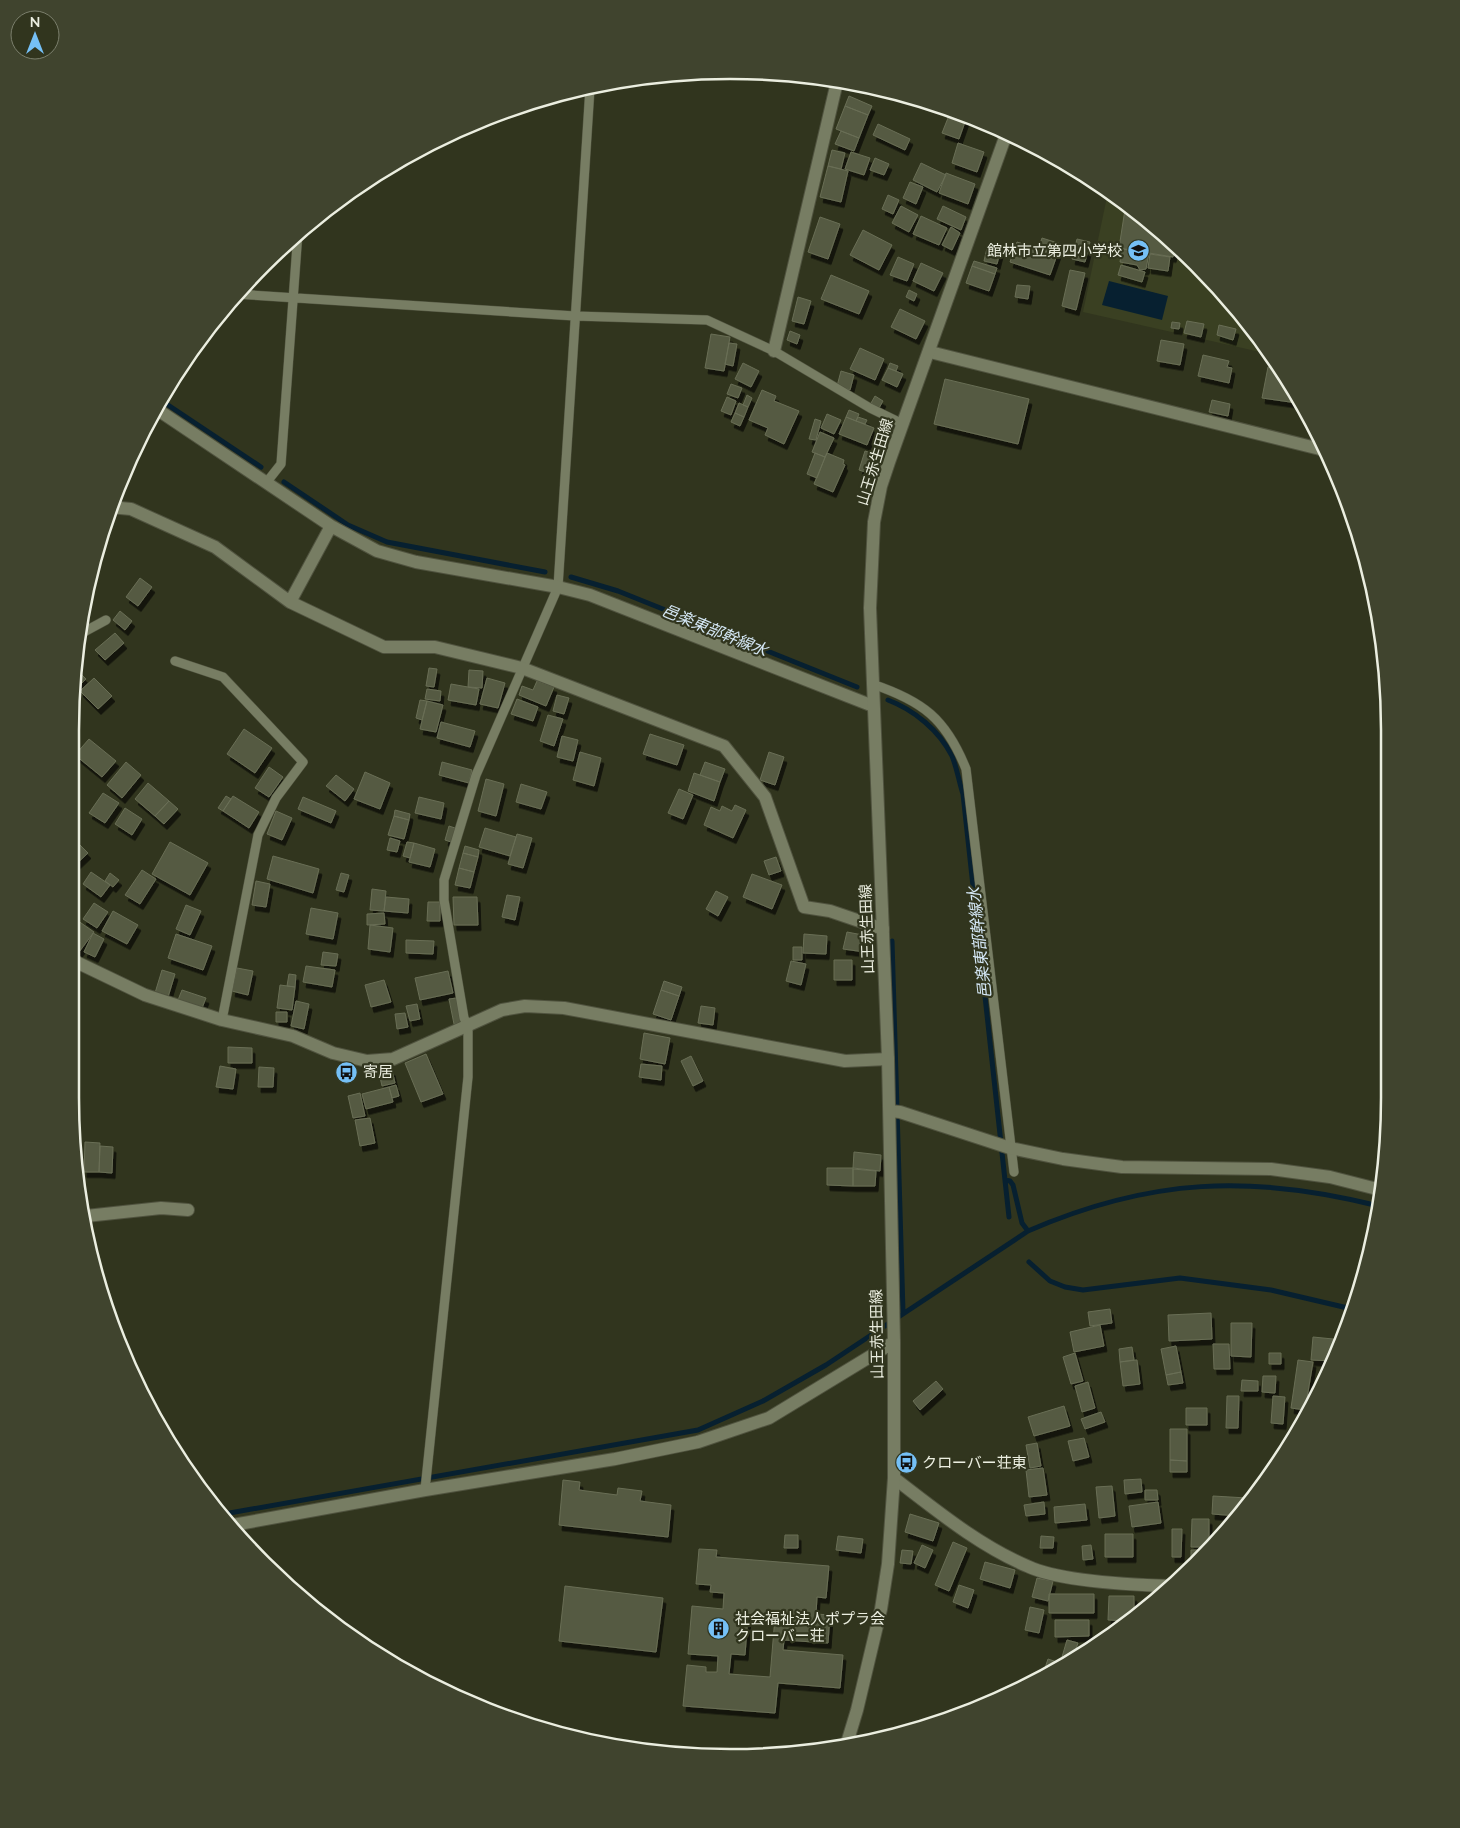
<svg xmlns="http://www.w3.org/2000/svg" width="1460" height="1828" font-family="Mulish,'Noto Sans JP',sans-serif">
<defs>
<filter id="shadow"><feDropShadow dx="3" dy="5.5" stdDeviation="0" flood-color="#0009"/></filter>
</defs>
<rect width="100%" height="100%" fill="#31351e"/>
<path fill="#3a4022" d="M1108,192L1132,207L1226,295L1269,354L1083,312Z"/>
<path fill="#072030" d="M1109,281L1168,296L1162,320L1102,305Z"/>
<g fill="none" stroke-linecap="round" stroke-linejoin="round">
<path stroke="#072030" stroke-width="5" d="M159,399L261,467
M284,482L348,525L387,542L545,572
M571,577L618,591L857,687
M888,700C914,710 939,730 952,756C957,768 959,782 963,794L1009,1217
M892,941L903,1312
M1005,1180L1010,1181L1013,1185L1022,1223L1028,1231
M1029,1262L1050,1281L1065,1287L1083,1290L1180,1278L1271,1290L1352,1309
M224,1514L698,1430L763,1401L826,1365L1028,1231C1150,1178 1251,1174 1379,1206"/>
</g>
<path fill="#555a42" stroke="#696e55" fill-rule="evenodd" filter="url(#shadow)" d="M867,87L900,92L898,97Z
M903,93L942,108L902,97Z
M849,96L872,106L868,115L845,106Z
M845,106L868,115L859,138L836,129Z
M950,113L966,119L959,139L942,133Z
M878,124L910,139L905,150L873,135Z
M841,131L859,138L854,151L835,144Z
M958,143L984,152L977,172L952,163Z
M832,150L845,153L841,169L828,166Z
M851,152L870,158L864,175L845,169Z
M875,158L889,164L884,175L870,170Z
M921,163L946,175L937,192L913,180Z
M828,166L848,171L841,202L820,197Z
M946,173L975,184L968,204L939,193Z
M910,182L923,187L916,204L903,198Z
M888,195L899,200L893,214L882,209Z
M1126,203L1175,247L1173,257L1119,248Z
M901,206L918,215L909,232L892,223Z
M943,206L966,217L961,230L937,219Z
M921,216L947,228L939,245L913,234Z
M820,217L840,224L828,259L808,252Z
M951,227L960,233L952,250L942,245Z
M863,230L892,245L879,270L850,255Z
M1042,238L1061,244L1057,255L1038,249Z
M1077,239L1090,242L1085,262L1072,259Z
M1017,242L1057,255L1050,275L1010,262Z
M988,244L1001,248L997,264L984,261Z
M1122,249L1149,253L1146,269L1140,270L1137,265L1120,262Z
M1150,254L1170,257L1168,271L1148,268Z
M898,257L914,264L907,281L890,275Z
M974,261L997,268L995,274L972,266Z
M921,263L943,273L934,291L913,281Z
M1121,265L1145,272L1142,282L1118,275Z
M972,266L995,274L989,291L966,283Z
M1070,270L1085,273L1076,310L1062,306Z
M831,275L869,291L859,314L821,299Z
M1017,285L1030,286L1028,299L1015,297Z
M909,290L917,294L914,301L906,297Z
M798,297L811,301L804,324L792,321Z
M900,309L925,321L916,339L891,327Z
M1187,321L1204,324L1201,337L1184,333Z
M1172,322L1180,323L1179,329L1171,328Z
M1219,325L1236,329L1233,340L1217,335Z
M790,331L800,335L797,344L787,340Z
M711,334L730,337L724,371L705,368Z
M1161,340L1184,344L1180,365L1157,361Z
M729,343L737,344L733,366L725,364Z
M860,348L884,359L875,380L850,369Z
M1203,355L1229,361L1227,367L1232,368L1229,383L1198,376Z
M743,363L759,371L751,387L735,379Z
M890,363L898,366L896,371L888,368Z
M1268,367L1279,369L1293,388L1290,402L1262,398Z
M888,368L903,374L897,387L882,380Z
M841,371L854,375L850,390L837,386Z
M945,379L1029,399L1018,444L934,424Z
M731,384L742,388L738,398L727,394Z
M1293,388L1302,400L1304,405L1290,402Z
M762,390L776,396L774,401L799,411L784,444L765,435L768,428L749,420Z
M747,395L752,398L748,407L743,405Z
M875,396L883,401L879,408L871,403Z
M727,397L736,401L731,415L721,411Z
M1212,400L1230,404L1228,416L1209,412Z
M739,403L748,407L744,417L735,413Z
M849,410L859,414L856,421L846,417Z
M735,413L744,417L740,426L731,422Z
M827,414L841,420L834,434L821,428Z
M846,417L874,428L867,445L839,434Z
M858,417L867,420L865,424L856,421Z
M815,419L821,421L816,440L809,439Z
M820,432L834,438L825,457L812,452Z
M865,451L878,455L871,474L859,470Z
M815,453L825,457L817,478L807,474Z
M827,453L844,460L843,464L845,465L833,492L814,484Z
M140,578L152,587L138,606L126,597Z
M120,611L132,621L125,630L113,620Z
M115,633L124,643L105,660L95,650Z
M75,668L86,679L75,690L72,687Z
M429,668L437,669L434,687L426,686Z
M469,670L483,671L482,688L468,687Z
M94,678L112,696L98,709L80,691Z
M487,678L505,683L498,708L480,704Z
M537,681L554,687L546,706L519,695L522,686L533,690Z
M451,684L479,689L476,705L448,700Z
M427,689L441,691L440,701L425,699Z
M557,695L569,698L564,714L553,711Z
M517,699L538,707L533,721L511,714Z
M420,700L427,701L422,720L416,718Z
M427,701L443,705L436,732L420,729Z
M548,715L563,719L554,746L540,741Z
M441,722L475,731L470,747L437,738Z
M244,729L272,748L255,773L227,754Z
M650,734L684,745L677,765L643,754Z
M562,736L578,740L573,761L557,757Z
M89,739L116,761L102,777L75,755Z
M580,752L601,758L594,786L573,780Z
M769,752L784,757L775,785L760,780Z
M126,762L141,775L122,798L107,785Z
M442,762L472,770L469,783L439,775Z
M705,762L725,769L720,782L700,775Z
M269,767L283,777L269,797L255,788Z
M365,772L390,783L380,809L354,799Z
M694,773L720,782L714,801L688,791Z
M336,775L354,789L345,801L326,786Z
M486,779L504,784L496,816L478,811Z
M148,783L169,801L155,816L135,799Z
M521,784L547,792L541,809L516,802Z
M679,789L693,795L683,819L668,813Z
M103,793L119,803L105,823L89,813Z
M226,796L231,799L223,811L218,808Z
M233,796L259,812L249,828L223,811Z
M303,797L336,811L331,823L298,809Z
M419,797L444,803L441,819L415,813Z
M169,801L178,809L164,824L155,816Z
M735,805L746,810L733,838L704,825L711,807L720,811L722,806L732,811Z
M125,808L142,819L132,835L115,824Z
M395,810L410,814L409,820L394,816Z
M276,811L292,818L282,840L267,834Z
M394,816L409,820L404,839L388,835Z
M449,826L458,829L454,843L445,840Z
M485,828L516,837L510,856L479,847Z
M517,834L532,838L523,868L508,864Z
M71,836L88,853L71,869Z
M390,838L400,841L397,852L387,850Z
M170,842L208,863L190,895L152,874Z
M407,842L414,843L410,858L403,856Z
M414,843L435,849L430,867L409,862Z
M465,846L479,850L478,857L463,853Z
M463,853L478,857L474,872L459,868Z
M273,856L319,869L313,893L267,879Z
M776,857L781,871L769,875L764,861Z
M459,868L474,872L470,888L455,885Z
M142,870L156,879L140,904L125,895Z
M91,872L110,885L101,897L83,884Z
M110,873L119,880L113,887L105,881Z
M341,873L349,875L344,892L336,890Z
M752,874L782,885L772,909L743,897Z
M256,881L270,884L266,907L252,905Z
M71,887L77,892L71,900Z
M372,889L386,891L384,911L370,910Z
M716,891L728,897L718,916L706,909Z
M507,895L520,897L515,920L502,917Z
M386,897L409,899L408,913L384,911Z
M453,897H477L478,925H454Z
M428,902H440V921H427Z
M94,903L108,912L97,928L83,919Z
M186,905L201,911L190,935L176,929Z
M311,908L338,913L333,939L306,934Z
M113,911L138,925L127,944L102,931Z
M384,913L385,924L367,925V914Z
M71,916L94,932L79,952L71,946Z
M370,925L393,928L390,952L368,949Z
M847,932L868,936L865,952L843,949Z
M93,933L104,939L95,957L84,952Z
M176,934L212,946L203,970L168,958Z
M804,934L827,936L826,954L803,953Z
M406,940L434,941L433,954L406,953Z
M793,947H802V960H793Z
M323,952L338,954L336,966L321,965Z
M834,960H852V980H834Z
M791,961L806,964L801,985L786,981Z
M306,966L335,970L332,987L303,982Z
M237,968L253,971L248,995L232,991Z
M162,970L175,974L168,997L155,993Z
M448,971L453,993L420,1000L415,978Z
M289,974L296,975L295,987L287,986Z
M384,980L391,1002L371,1007L365,985Z
M664,981L682,987L679,996L661,990Z
M280,985L295,987L292,1010L277,1008Z
M182,990L206,998L202,1008L178,1000Z
M661,990L679,996L671,1020L653,1014Z
M457,998L461,1022L454,1024L449,999Z
M296,1001L309,1004L304,1029L291,1026Z
M417,1004L420,1019L410,1021L406,1006Z
M701,1006L715,1008L713,1025L698,1023Z
M276,1012H287V1022H276Z
M405,1013L408,1027L397,1029L395,1014Z
M644,1033L670,1038L665,1064L640,1059Z
M228,1047L252,1048V1063H228Z
M426,1054L443,1094L421,1102L405,1063Z
M691,1056L703,1081L693,1086L681,1061Z
M641,1064L662,1066L661,1080L639,1077Z
M220,1066L236,1069L233,1089L216,1087Z
M259,1067L274,1068L273,1087H258Z
M392,1070L395,1083L382,1086L379,1073Z
M396,1085L399,1096L392,1098L389,1087Z
M389,1087L393,1102L366,1109L362,1094Z
M360,1093L365,1116L353,1118L348,1096Z
M370,1118L375,1143L360,1146L355,1120Z
M85,1142L100,1143L99,1172H84Z
M100,1146L113,1147L112,1173L99,1172Z
M854,1152L881,1155L880,1171L853,1168Z
M827,1168H853V1186L827,1185Z
M853,1169L876,1171L875,1186H853Z
M1110,1309L1112,1323L1090,1326L1088,1312Z
M1211,1313L1212,1339L1169,1341L1168,1315Z
M1231,1323H1252L1251,1357L1231,1356Z
M1100,1325L1104,1346L1074,1352L1070,1332Z
M1313,1337L1343,1340L1334,1361L1311,1360Z
M1213,1344H1229L1230,1369H1214Z
M1176,1346L1181,1372L1166,1375L1161,1349Z
M1132,1347L1134,1360L1120,1362L1119,1349Z
M1075,1353L1083,1381L1071,1384L1063,1357Z
M1269,1353H1281V1364H1269Z
M1137,1360L1140,1384L1123,1386L1120,1362Z
M1298,1360L1313,1362L1305,1410L1291,1408Z
M1181,1372L1183,1383L1168,1385L1166,1375Z
M1263,1376H1276L1275,1393L1262,1392Z
M1242,1380L1258,1381V1391H1241Z
M936,1381L943,1389L920,1410L913,1401Z
M1088,1382L1095,1408L1082,1412L1075,1386Z
M1227,1396H1239L1238,1428H1226Z
M1273,1396L1285,1397L1283,1424L1271,1423Z
M1064,1406L1070,1426L1034,1436L1028,1417Z
M1186,1408H1207V1425H1186Z
M1101,1412L1105,1422L1085,1429L1081,1419Z
M1170,1429H1187V1461L1170,1460Z
M1084,1438L1089,1457L1073,1461L1068,1441Z
M1037,1443L1041,1466L1030,1468L1026,1445Z
M1170,1460L1187,1461V1472H1170Z
M1043,1468L1047,1495L1029,1497L1026,1470Z
M1141,1479L1142,1492L1125,1494L1124,1480Z
M563,1480L580,1482L579,1490L617,1495L618,1488L642,1491L640,1501L671,1505L668,1537L559,1525Z
M1112,1486L1115,1516L1099,1518L1096,1487Z
M1145,1490H1157L1158,1500H1145Z
M1213,1496L1247,1498L1246,1508L1239,1516L1212,1514Z
M1044,1502L1045,1514L1026,1516L1024,1505Z
M1158,1502L1161,1523L1132,1527L1129,1506Z
M1085,1504L1087,1520L1055,1523L1054,1507Z
M910,1514L939,1523L933,1541L905,1532Z
M1192,1519H1209V1547H1191Z
M1172,1529H1182L1181,1557H1172Z
M1105,1534H1133V1557H1105Z
M785,1535H798V1548H784Z
M838,1536L863,1539L861,1553L836,1550Z
M1041,1536L1054,1537L1053,1548H1040Z
M953,1542L967,1548L949,1591L935,1585Z
M922,1545L933,1550L925,1568L914,1563Z
M1091,1545L1093,1559L1083,1560L1082,1546Z
M699,1549L717,1550L716,1557L829,1566L826,1598L817,1597L816,1614L830,1615L828,1643L784,1640L783,1650L843,1655L840,1688L778,1683L775,1713L683,1706L687,1665L706,1667V1672H717L718,1656L688,1654L692,1606L723,1609L724,1593L710,1592L711,1585L696,1584ZM748,1615L775,1617L770,1677L729,1674L731,1654L745,1655Z
M902,1550L913,1551L911,1564L900,1563Z
M1191,1550H1204V1552L1191,1567Z
M985,1562L1015,1570L1010,1588L980,1579Z
M1037,1578L1053,1581L1048,1601L1032,1597Z
M959,1585L974,1590L968,1608L953,1602Z
M565,1586L663,1598L656,1652L559,1641Z
M1049,1594H1094V1613H1049Z
M1109,1596H1134V1617L1128,1621L1108,1620Z
M1030,1607L1044,1610L1039,1633L1025,1630Z
M1055,1620H1089V1636L1055,1637Z
M1067,1640L1078,1643L1072,1661L1062,1657Z
M1048,1659L1066,1665L1042,1677Z"/>
<g fill="none" stroke-linecap="round" stroke-linejoin="round">
<defs>
<path id="service" d="M235,294L575,316L707,320L774,351L870,408L903,424
M266,483L281,464L298,232
M82,633L106,620
M175,661L223,677L303,762L276,798L258,835L222,1020
M872,684C923,701 946,719 966,769L1014,1172
M425,1490L468,1077V1026L464,1018L444,900V880L476,775L558,587L590,88"/>
<path id="minor" d="M774,351L837,82
M930,352L1324,450
M155,408L331,526L377,551L416,562L558,587L590,595L873,706
M110,507L131,509L215,547L290,602L384,647H435L522,668L724,746L765,797L804,907L830,911L883,929
M290,602L331,526
M70,959L145,995L222,1020L293,1036L333,1053L367,1061L393,1059L502,1010L525,1006L564,1008L845,1061L888,1059
M890,1111L900,1112L1010,1148L1063,1159L1122,1167L1271,1169L1330,1177L1381,1190
M86,1216L161,1208L188,1210
M894,1478C936,1510 978,1545 1027,1566C1061,1582 1134,1585 1173,1586
M233,1525L425,1490L615,1459L698,1442L769,1418L894,1342"/>
<path id="secondary" d="M847,1743L857,1710L881,1609L888,1564L894,1478V1342L888,1059L870,608L874,522L881,486L889,462L1007,132"/>
</defs>
<use href="#service" stroke="#50533f" stroke-width="10"/>
<use href="#minor" stroke="#50533f" stroke-width="14"/>
<use href="#secondary" stroke="#50533f" stroke-width="14"/>
<use href="#service" stroke="#777d63" stroke-width="9"/>
<use href="#minor" stroke="#777d63" stroke-width="12"/>
<use href="#secondary" stroke="#777d63" stroke-width="12"/>
</g>
<defs>
<symbol id="school-disc" viewBox="-11 -11 22 22"><circle r="9.5" fill="#75c0f6" stroke="#31351e"/><path d="M0-5L7-2L0 1L-7-2ZM-4 1L0 2.5L4 1V4Q0 6-4 4Z" fill="#111"/></symbol>
<symbol id="bus-disc" viewBox="-11 -11 22 22"><circle r="9.5" fill="#75c0f6" stroke="#31351e"/><path d="M-5-6H5V4H4V6H2V4H-2V6H-4V4H-5ZM-3.5-4V0h7V-4ZM-3.5 1.2v1.5H-2V1.2ZM2 1.2v1.5H3.5V1.2Z" fill="#111"/></symbol>
<symbol id="building-disc" viewBox="-11 -11 22 22"><circle r="9.5" fill="#75c0f6" stroke="#31351e"/><path d="M-4-6H4V6H1V3H-1V6H-4ZM-2.5-4.3h1.7v1.8h-1.7ZM.8-4.3h1.7v1.8H.8ZM-2.5-1h1.7V.8h-1.7ZM.8-1h1.7V.8H.8Z" fill="#111"/></symbol>
</defs>
<g fill-rule="evenodd">
<use href="#school-disc" x="1126" y="238" width="25" height="25"/>
<use href="#bus-disc" x="334" y="1060" width="25" height="25"/>
<use href="#bus-disc" x="894" y="1450" width="25" height="25"/>
<use href="#building-disc" x="706" y="1616" width="25" height="25"/>
</g>
<g text-anchor="middle" stroke-width="4.5" stroke-linejoin="round" paint-order="stroke">
<g font-size="15" fill="#ebeee0" stroke="#31351e" text-anchor="start">
<text x="1122" y="256" text-anchor="end">館林市立第四小学校</text>
<text x="363" y="1077">寄居</text>
<text x="922" y="1468">クローバー荘東</text>
<text x="735" y="1624">社会福祉法人ポプラ会<tspan x="735" dy="17">クローバー荘</tspan></text>
</g>
<g font-size="15" fill="#ebeee0" stroke="#31351e">
<text transform="translate(875 462) rotate(-73)" y="5">山王赤生田線</text>
<text transform="translate(867 929) rotate(-92)" y="5">山王赤生田線</text>
<text transform="translate(877 1334) rotate(-91)" y="5">山王赤生田線</text>
</g>
<g font-size="16" font-style="italic" fill="#d4e7f5" stroke="#31351e">
<text transform="translate(715 630) rotate(22)" y="6">邑楽東部幹線水</text>
<text transform="translate(979 943) rotate(-96)" y="6">邑楽東部幹線水</text>
</g>
</g>
<path d="M0 0H1460V1828H0ZM730 79H730A651 651 0 0 1 1381 730V1098A651 651 0 0 1 730 1749H730A651 651 0 0 1 79 1098V730A651 651 0 0 1 730 79Z" fill="#40442e" fill-rule="evenodd"/>
<path fill="none" stroke="#ebeee0" stroke-width="2.5" d="M730 79H730A651 651 0 0 1 1381 730V1098A651 651 0 0 1 730 1749H730A651 651 0 0 1 79 1098V730A651 651 0 0 1 730 79Z"/>
<g transform="translate(35 35)"><circle r="24" fill="#31351e" stroke="#7b7f6c"/>
<path d="M0-4L9 19L0 12L-9 19Z" fill="#75c0f6"/>
<text y="-8" font-size="14" font-weight="bold" text-anchor="middle" fill="#ebeee0">N</text>
</g>
</svg>
